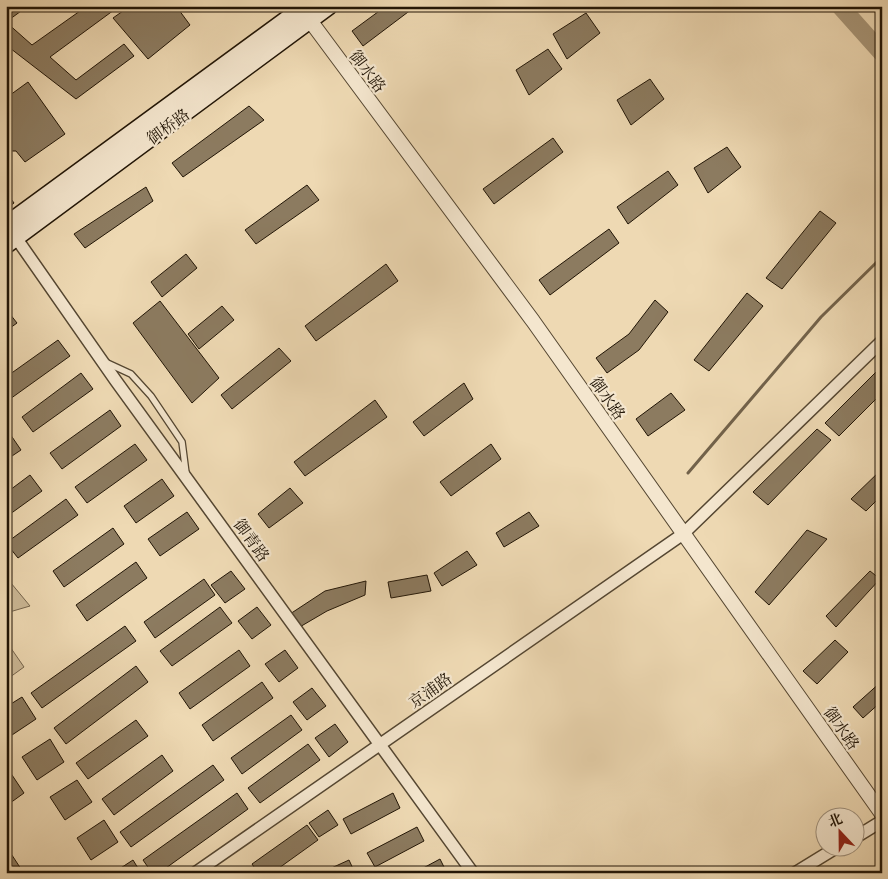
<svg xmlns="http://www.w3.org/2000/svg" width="888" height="879" font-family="'Libre Caslon Text','Noto Serif SC',serif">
<rect width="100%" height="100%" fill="#eed9b3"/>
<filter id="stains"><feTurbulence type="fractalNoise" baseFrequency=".004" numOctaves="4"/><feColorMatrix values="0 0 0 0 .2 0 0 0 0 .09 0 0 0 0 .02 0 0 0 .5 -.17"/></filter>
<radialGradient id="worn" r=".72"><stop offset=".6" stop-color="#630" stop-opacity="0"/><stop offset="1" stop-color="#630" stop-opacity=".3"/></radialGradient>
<path fill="#cbb896" stroke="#76664e" d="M6,577L30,606L6,613Z
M6,641L24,667L6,680Z"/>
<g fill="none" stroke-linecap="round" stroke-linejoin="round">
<path stroke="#72624a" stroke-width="3" d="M688,473L821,317L882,257"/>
<path stroke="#a89678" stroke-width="18" d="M840,6L882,53"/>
</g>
<path fill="#8c7b60" stroke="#211506" d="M6,6H28L6,22Z
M87,6H111L114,10L50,57L76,80L124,44L134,56L76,99L6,45V22L32,45Z
M130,6H176L190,25L148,59L113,18Z
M386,6H416L363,46L352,31Z
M586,13L600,33L567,59L553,34Z
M548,49L562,69L529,95L516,70Z
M650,79L664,99L631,125L617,100Z
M28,82L65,134L25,162L16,151H6V98Z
M249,106L264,120L183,177L172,163Z
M553,138L563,152L494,204L483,189Z
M727,147L741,167L708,193L694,168Z
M668,171L678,185L628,224L617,207Z
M307,185L319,200L256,244L245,230Z
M146,187L153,201L85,248L74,234Z
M6,192L14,203L6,209Z
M820,211L836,223L782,289L766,278Z
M609,229L619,243L550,295L539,280Z
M186,254L197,268L162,297L151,282Z
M386,264L398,281L316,341L305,326Z
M747,293L763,306L709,371L694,360Z
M655,300L668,312L639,350L607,373L596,358L629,334Z
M160,301L219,378L192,403L133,323Z
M222,306L234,320L199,349L188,334Z
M6,309L17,323L6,331Z
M58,340L70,356L10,399L6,394V377Z
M279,348L291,361L232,409L221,395Z
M882,366V393L839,436L825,423Z
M81,373L93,389L33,432L22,417Z
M464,383L473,399L424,436L413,422Z
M671,393L685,410L648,436L636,419Z
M375,400L387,417L305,476L294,462Z
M110,410L121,426L62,469L50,453Z
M817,429L831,440L768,505L753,492Z
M8,431L21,450L6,460V432Z
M135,444L147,460L87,503L75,487Z
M491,444L501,459L451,496L440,482Z
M882,469V495L866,511L851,499Z
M30,475L42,491L6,517V493Z
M162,479L174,496L136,523L124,506Z
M290,488L303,503L269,528L258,514Z
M66,499L78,515L18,558L6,543Z
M187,512L199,529L160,556L148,539Z
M529,512L539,526L504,547L496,533Z
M113,528L124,544L64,587L53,571Z
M807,530L827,539L769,605L755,592Z
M467,551L477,565L442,586L434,573Z
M136,562L147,578L87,621L76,605Z
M231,571L245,589L225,603L211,585Z
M870,571L880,579L836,627L826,616Z
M427,575L431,591L391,598L388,582Z
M204,579L215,595L155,638L144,622Z
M366,581L365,595L327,611L298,628L290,614L325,591Z
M220,607L232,623L172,666L160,651Z
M257,607L271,625L252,639L238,621Z
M125,626L136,641L42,708L31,693Z
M835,640L848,652L817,684L803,671Z
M239,650L250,666L190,709L179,693Z
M285,650L298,668L279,682L265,664Z
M136,666L148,682L66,744L54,728Z
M882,681V701L863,718L853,707Z
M262,682L273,698L213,741L202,725Z
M312,688L326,706L307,720L293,702Z
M22,697L36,719L9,737L6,732V707Z
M291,715L302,730L242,774L231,758Z
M136,720L148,736L88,779L76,763Z
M335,724L348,742L329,757L315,738Z
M50,739L64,762L37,780L22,757Z
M308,744L320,760L260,803L248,788Z
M162,755L173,771L114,815L102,799Z
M213,765L224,780L131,847L120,832Z
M6,766L24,793L6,806Z
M77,780L92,802L65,820L50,797Z
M237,793L248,809L159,873H152L143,860Z
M393,793L400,808L351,834L343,819Z
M328,810L338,825L319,837L309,823Z
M104,820L118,842L91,860L77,838Z
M307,825L318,840L272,873H258L252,864Z
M417,827L424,841L375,867L367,853Z
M6,846L23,872L22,873H6Z
M440,859L447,873H414Z
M133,860L141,873H113Z
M349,860L355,873H322L327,870Z"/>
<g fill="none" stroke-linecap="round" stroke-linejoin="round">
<defs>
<path id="service" d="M105,362L131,374L151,396L182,442L186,473"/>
<path id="minor" d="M12,232L116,381L473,873
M856,837L882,821
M195,873L683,534L882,341
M795,873L839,846"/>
<path id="tertiary" d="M303,11L533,321L882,814"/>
<path id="secondary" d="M6,225L305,6
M6,245L329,6"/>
</defs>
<use href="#service" stroke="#544631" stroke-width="8"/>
<use href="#minor" stroke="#544631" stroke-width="14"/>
<use href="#tertiary" stroke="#544631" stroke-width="16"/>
<use href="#secondary" stroke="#211506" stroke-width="19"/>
<use href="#service" stroke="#f4e6ce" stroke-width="5.5"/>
<use href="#minor" stroke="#f4e6ce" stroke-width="11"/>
<use href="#tertiary" stroke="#f4e6ce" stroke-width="14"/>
<use href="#secondary" stroke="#f4e6ce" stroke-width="16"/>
</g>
<g text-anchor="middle" stroke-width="4.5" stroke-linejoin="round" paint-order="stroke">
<g font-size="16" fill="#211506" stroke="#f4e6ce">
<text transform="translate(368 71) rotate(53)" y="6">御水路</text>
<text transform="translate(168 126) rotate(-36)" y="6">御桥路</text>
<text transform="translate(608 398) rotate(55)" y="6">御水路</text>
<text transform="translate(252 540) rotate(54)" y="6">御青路</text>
<text transform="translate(430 690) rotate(-35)" y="6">京浦路</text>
<text transform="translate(842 728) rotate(55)" y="6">御水路</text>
</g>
</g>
<rect width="888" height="879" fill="none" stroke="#eed9b3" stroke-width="25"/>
<rect x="8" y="8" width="873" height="864" fill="none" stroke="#211506" stroke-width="2.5"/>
<rect x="12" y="12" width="863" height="854" fill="none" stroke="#211506"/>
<g transform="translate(840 832) rotate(338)"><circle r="24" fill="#f4e6ce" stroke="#a0927e"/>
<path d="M0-4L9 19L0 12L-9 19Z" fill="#8f2418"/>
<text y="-8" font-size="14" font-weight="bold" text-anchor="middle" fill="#211506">北</text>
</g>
<rect width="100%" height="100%" filter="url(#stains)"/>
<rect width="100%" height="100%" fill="url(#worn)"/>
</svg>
